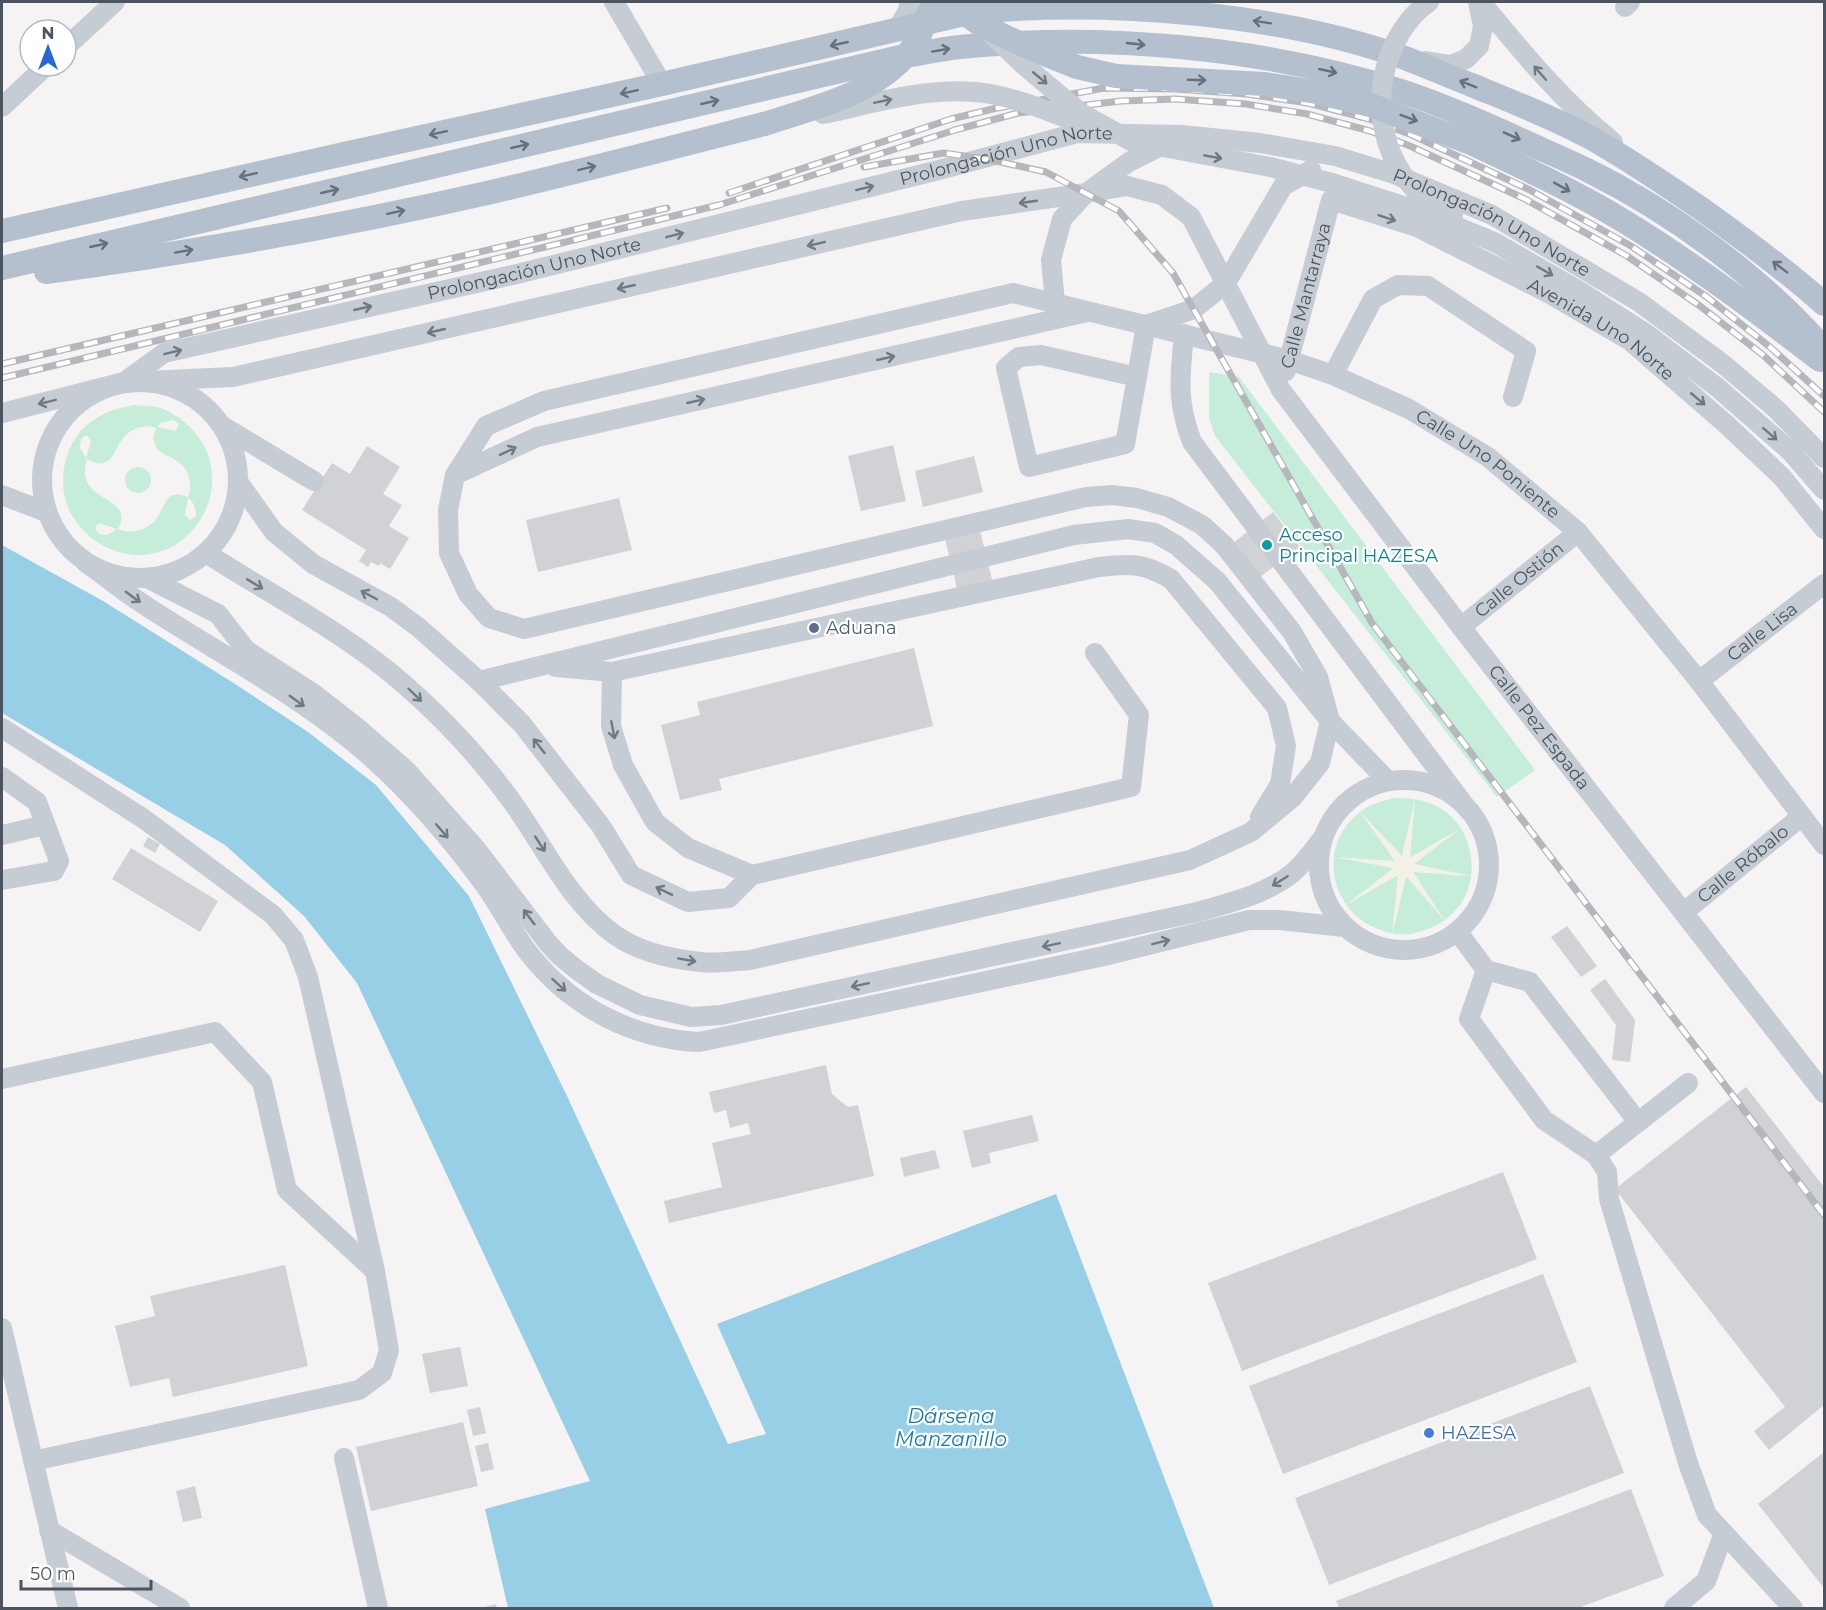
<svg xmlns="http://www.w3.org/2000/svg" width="1826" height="1610" font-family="Montserrat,sans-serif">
<rect width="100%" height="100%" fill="#f5f3f3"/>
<path fill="#c6edd9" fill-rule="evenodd" d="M1209,372L1239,377L1535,770L1497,797L1215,436L1209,418Z
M134,405C141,406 149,406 157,407C168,410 179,417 188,425C247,480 189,578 113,550C94,543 80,530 70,512C55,483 65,439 92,421C105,412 118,408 134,405ZM173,420L179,424L176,431L157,427L161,423ZM150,426L156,428L153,438L157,449C162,454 168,455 174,459C188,466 194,483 188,497C166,488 166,504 157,518C148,530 132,535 118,529C137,494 72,504 87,459C114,475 113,445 128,433C134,428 142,427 150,426ZM85,436H88L91,441L86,458L80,448L81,439ZM188,498C194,502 196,508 196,516L190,520L185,515ZM102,524L117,529L107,535L99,534L95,528L98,524Z
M125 480a13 13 0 1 1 26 0a13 13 0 1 1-26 0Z
M1394,798C1408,798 1420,799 1434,805C1470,821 1482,869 1462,902C1451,918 1437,927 1418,932C1407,936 1394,935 1383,931C1330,914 1315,847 1360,812C1370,804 1382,801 1394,798ZM1414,805L1409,858L1455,832L1413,864L1464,876L1412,871L1441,916L1406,876L1394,927L1399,874L1351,901L1394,868L1341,858L1395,861L1365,817L1402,857Z"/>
<path fill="#f4f1e6" d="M1415,798L1410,858L1461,828L1414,864L1471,876L1413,872L1445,921L1406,876L1392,934L1398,875L1346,905L1394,868L1334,857L1395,861L1360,812L1402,856Z"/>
<path fill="#97cfe7" d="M2,545L103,601L232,682L308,732L376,785L469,896L567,1096L728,1444L766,1434L717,1324L1056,1194L1214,1608H508L485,1509L590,1481L357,983L304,916L225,845L2,713Z"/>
<path fill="#d0d2d6" d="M893,445L906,501L861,511L848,456Z
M367,446L400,467L383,494L402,505L389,526L409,538L390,569L380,563L379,566L371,562L368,567L359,561L366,550L302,510L332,463L350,474Z
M974,456L983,492L923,507L915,471Z
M619,498L632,550L538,572L526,520Z
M1273,512L1300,547L1260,577L1233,543Z
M976,514L996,596L961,605L941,522Z
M914,648L933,726L719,779L722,790L680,800L661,725L700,715L697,702Z
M148,837L160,844L155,853L143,846Z
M131,848L218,901L200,932L112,879Z
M1567,926L1597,966L1581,977L1551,937Z
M1605,979L1635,1020L1630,1062L1612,1060L1616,1025L1590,990Z
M826,1065L832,1094L848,1107L858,1105L874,1176L669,1223L664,1201L722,1187L712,1143L751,1134L748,1123L730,1128L726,1110L714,1113L709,1092Z
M1746,1087L1824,1187V1405L1769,1450L1754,1431L1785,1407L1615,1189Z
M1032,1115L1039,1141L989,1153L991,1163L972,1168L963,1131Z
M935,1150L940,1168L904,1177L900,1158Z
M1503,1172L1537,1259L1242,1371L1208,1283Z
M285,1265L308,1366L173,1397L169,1378L130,1387L115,1326L155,1316L150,1296Z
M1543,1274L1577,1362L1283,1474L1249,1386Z
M460,1347L468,1386L430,1393L422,1354Z
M1590,1386L1624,1473L1329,1585L1295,1498Z
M480,1407L486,1433L473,1436L467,1410Z
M463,1422L478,1486L371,1511L356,1447Z
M488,1443L494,1469L481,1472L475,1446Z
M1824,1452V1588L1758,1504Z
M195,1486L202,1518L183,1522L176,1491Z
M1631,1489L1664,1576L1578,1608H1339L1336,1601Z
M496,1604L497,1608H480Z"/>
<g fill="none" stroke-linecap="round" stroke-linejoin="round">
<g stroke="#c5ccd3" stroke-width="20">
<path d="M614,2L662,84"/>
<path d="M1481,2C1522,52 1562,101 1613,142"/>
<path d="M1625,7L1630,2"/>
<path d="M896,31L908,11L909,2"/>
<path d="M66,47L115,2"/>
<path d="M1426,61L1450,65L1466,59L1479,46L1483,26L1478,2"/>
<path d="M2,107L46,66"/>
<path d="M1494,242L1581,292L1648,335L1718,388L1790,451L1824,490"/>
<path id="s1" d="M1055,303L1051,260L1062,219L1086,193L1127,186L1162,195L1191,217L1281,390L1461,627L1824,1093"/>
<path d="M1184,334C1180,377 1176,400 1192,442L1462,802"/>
<path d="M1041,355L1137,377L1125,444L1029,467L1006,368L1019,357Z"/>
<path id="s2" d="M1286,371L1331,200L1417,227L1550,294L1629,340L1727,425L1782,477L1824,529"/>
<path d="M1333,375L1373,299L1398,285L1428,286L1526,351L1513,397"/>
<path d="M1137,377L1146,325L1194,309L1226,283L1283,186L1311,170"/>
<circle cx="140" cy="480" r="98"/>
<path id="s3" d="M124,382L164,353L521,273L935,171L1077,133L1182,135L1260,143L1335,156L1394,174L1492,215L1639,302L1723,364L1776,409L1824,458"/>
<path d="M2,413L124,382L233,377L962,211L1086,193L1129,162L1169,142"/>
<path d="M224,427L314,481"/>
<path d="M455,475L537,437L1087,312"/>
<path d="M239,483L274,532L313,564L391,607L418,627L479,681L522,724L601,826L631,875L688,902L729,898L752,875L1131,787L1139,715L1095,653"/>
<path d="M2,495L46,512"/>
<path id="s4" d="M206,553C273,596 346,633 406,686C445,720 482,760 513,803C544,846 570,903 615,935C639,952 671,959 700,962C716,964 734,961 750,960L1190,860L1251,832L1293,797L1320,763L1330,721L1318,677L1292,632L1224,545L1202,525L1168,507L1137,498L1112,495L1086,497L524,629L489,618L468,594L449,553L448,510L455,475L486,426L544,401L1013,293L1289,360L1333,375L1409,409L1488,457L1578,532L1699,681L1824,845"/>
<path d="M85,562C104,575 121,590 140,602C218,654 303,696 373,759C414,796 451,839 484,884C501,907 513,934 531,956C572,1007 633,1039 699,1042L1104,956L1249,920H1280L1344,927"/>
<path d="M147,578L218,614L246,650L314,694L360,730L406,770L477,850L548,943L560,956L576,969L597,984L640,1005L691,1017L721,1015L1197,912C1229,903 1263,895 1290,875C1302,866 1312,852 1321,840"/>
<path id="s5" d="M1461,627L1578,532"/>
<path d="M556,667L612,672L1099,567C1131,563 1143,563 1171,579L1277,708L1286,746L1280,784L1260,817"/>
<path d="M612,672L611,726L623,765L655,822L688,848L752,875"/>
<path d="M479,681L1074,535L1128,529L1155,533L1176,545L1217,581L1330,721L1388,781"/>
<path id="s6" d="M1699,681L1824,584"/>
<path d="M2,728L144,819L273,915L294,940L308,977L375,1271L389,1350L382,1373L359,1390L33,1461"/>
<path d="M2,777L37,802L59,861L54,871L2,880"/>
<circle cx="1404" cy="865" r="85"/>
<path d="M2,835L45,825"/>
<path id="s7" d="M1684,912L1802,816"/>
<path d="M1457,931L1486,970L1469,1019L1544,1120L1596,1155L1607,1172L1609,1199L1688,1463L1707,1515L1793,1608"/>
<path d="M1486,970L1530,982L1638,1122"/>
<path d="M2,1079L215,1032L262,1082L287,1190L375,1271"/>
<path d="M1596,1155L1688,1083"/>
<path d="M2,1328L68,1608"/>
<path d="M344,1458L378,1608"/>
<path d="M49,1530L180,1608"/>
<path d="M1674,1608L1706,1581L1724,1533"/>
</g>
<path stroke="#b5c0ce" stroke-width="24" d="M1471,143C1522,167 1574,191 1622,220C1691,262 1756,311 1820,360
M2,231L344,154L662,84L973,12C1108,0 1276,12 1405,58C1428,67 1451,77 1474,86C1513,102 1552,117 1589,137C1629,159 1666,185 1703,210C1745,240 1786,270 1824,304
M2,268L900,57C920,54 940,49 960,47C1103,33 1263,47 1401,91C1446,106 1489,125 1532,145C1550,153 1569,161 1587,170C1672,212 1762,278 1824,349
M46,272C196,252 347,225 496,191C585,170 674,147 764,124"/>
<defs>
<path id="rail" d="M864,167L944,153L996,161L1046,172L1119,211L1173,273L1372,623L1824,1215
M729,193L951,119L997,108L1104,88L1176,89L1247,94L1308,103L1369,119L1412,135L1530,190L1631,246L1707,297L1770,347L1824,396
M2,364L667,208
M2,378L719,205L955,130L1018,113L1121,101L1175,99L1246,104L1307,114L1370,131L1410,146L1525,199L1627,256L1700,306L1763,355L1824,412"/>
</defs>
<use href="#rail" stroke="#b5b7bc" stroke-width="7"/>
<use href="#rail" stroke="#fff" stroke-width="4.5" stroke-dasharray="14" stroke-linecap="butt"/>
<path stroke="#c5ccd3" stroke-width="20" d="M1429,2C1418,9 1408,21 1401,32C1371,82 1375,146 1415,190C1424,201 1441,208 1453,216
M991,34L1025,66L1081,113L1131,141L1270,167L1332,183L1419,211L1494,242
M823,114C876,103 935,84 991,94C1026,101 1058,115 1091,128"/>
<path stroke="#b5c0ce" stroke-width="24" d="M949,2L981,25L1032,49L1077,67L1116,76L1265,84L1316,92L1370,105L1471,143
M764,124C819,106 883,93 917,41C922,32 925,21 929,11"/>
</g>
<defs><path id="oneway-shaft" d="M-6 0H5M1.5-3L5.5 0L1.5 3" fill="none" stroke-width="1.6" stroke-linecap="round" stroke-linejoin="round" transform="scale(1.5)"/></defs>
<g stroke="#666f7b">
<use href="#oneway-shaft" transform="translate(1262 22) rotate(-171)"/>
<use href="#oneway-shaft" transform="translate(839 44) rotate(167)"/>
<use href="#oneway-shaft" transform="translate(1136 44) rotate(6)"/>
<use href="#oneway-shaft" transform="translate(941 50) rotate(-10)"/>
<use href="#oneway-shaft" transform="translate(1328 71) rotate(13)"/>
<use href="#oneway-shaft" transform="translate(1197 80) rotate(2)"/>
<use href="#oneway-shaft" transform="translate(1468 84) rotate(-158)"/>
<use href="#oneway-shaft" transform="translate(629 92) rotate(168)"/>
<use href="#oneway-shaft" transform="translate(710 102) rotate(-13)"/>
<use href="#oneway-shaft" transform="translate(1409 118) rotate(20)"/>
<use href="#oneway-shaft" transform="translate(438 133) rotate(168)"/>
<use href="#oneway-shaft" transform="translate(1512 136) rotate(24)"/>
<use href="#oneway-shaft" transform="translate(520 146) rotate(-13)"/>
<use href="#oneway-shaft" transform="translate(587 168) rotate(-14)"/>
<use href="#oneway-shaft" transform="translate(248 175) rotate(167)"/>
<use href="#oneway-shaft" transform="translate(1562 187) rotate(29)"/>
<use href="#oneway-shaft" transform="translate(330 191) rotate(-13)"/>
<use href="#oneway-shaft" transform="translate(396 212) rotate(-12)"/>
<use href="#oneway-shaft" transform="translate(99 245) rotate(-13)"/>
<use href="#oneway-shaft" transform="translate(184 251) rotate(-10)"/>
<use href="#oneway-shaft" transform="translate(1780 267) rotate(-143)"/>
</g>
<g stroke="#707882">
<use href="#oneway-shaft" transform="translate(1540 73) rotate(-131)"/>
<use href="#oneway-shaft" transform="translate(1040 78) rotate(40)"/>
<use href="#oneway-shaft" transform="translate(883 101) rotate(-12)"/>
<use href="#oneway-shaft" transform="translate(1213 157) rotate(10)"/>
<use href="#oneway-shaft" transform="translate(865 188) rotate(-14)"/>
<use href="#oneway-shaft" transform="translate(1028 202) rotate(172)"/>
<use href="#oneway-shaft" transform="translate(1387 218) rotate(18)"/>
<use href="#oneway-shaft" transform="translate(675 235) rotate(-14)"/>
<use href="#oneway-shaft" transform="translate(816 244) rotate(167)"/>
<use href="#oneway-shaft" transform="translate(1545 271) rotate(30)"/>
<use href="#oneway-shaft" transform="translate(626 287) rotate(167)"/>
<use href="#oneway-shaft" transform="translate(363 308) rotate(-13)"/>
<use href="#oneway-shaft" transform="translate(436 331) rotate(167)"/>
<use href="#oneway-shaft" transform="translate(173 352) rotate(-14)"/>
<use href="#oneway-shaft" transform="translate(886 358) rotate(-13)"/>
<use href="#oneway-shaft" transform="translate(1698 399) rotate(40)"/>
<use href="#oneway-shaft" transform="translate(696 401) rotate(-13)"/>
<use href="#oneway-shaft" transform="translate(47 402) rotate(166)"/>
<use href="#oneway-shaft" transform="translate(1770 434) rotate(41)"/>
<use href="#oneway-shaft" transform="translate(508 451) rotate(-25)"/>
<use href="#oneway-shaft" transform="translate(255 584) rotate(31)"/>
<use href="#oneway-shaft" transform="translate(369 595) rotate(-152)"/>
<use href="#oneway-shaft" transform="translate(133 597) rotate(36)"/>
<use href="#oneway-shaft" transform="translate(415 695) rotate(44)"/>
<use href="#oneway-shaft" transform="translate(297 701) rotate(36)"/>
<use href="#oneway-shaft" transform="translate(613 730) rotate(79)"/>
<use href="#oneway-shaft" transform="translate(539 746) rotate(-128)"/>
<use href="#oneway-shaft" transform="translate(442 831) rotate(49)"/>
<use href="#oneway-shaft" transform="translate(540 844) rotate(57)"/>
<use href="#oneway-shaft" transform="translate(1280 881) rotate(148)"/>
<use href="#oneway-shaft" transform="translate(664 891) rotate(-154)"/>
<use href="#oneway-shaft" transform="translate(529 917) rotate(-127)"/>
<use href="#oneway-shaft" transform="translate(1161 942) rotate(-14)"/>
<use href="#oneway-shaft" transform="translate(1051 945) rotate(168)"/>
<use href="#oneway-shaft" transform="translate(687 960) rotate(10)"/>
<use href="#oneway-shaft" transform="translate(559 985) rotate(42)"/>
<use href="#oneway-shaft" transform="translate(860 985) rotate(168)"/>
</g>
<circle fill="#0f9aa8" stroke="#fff" stroke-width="2" cx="1267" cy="545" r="6"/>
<circle fill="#5c6f8a" stroke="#fff" stroke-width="2" cx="814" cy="628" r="6"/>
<circle fill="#3f7fe0" stroke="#fff" stroke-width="2" cx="1429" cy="1433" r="6"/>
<g text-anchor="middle" stroke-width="4.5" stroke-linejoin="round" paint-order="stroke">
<g font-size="18" fill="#4c545f" stroke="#fff">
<text dy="6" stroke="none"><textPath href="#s3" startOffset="915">Prolongación Uno Norte</textPath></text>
<text dy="6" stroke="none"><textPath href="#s3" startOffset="1419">Prolongación Uno Norte</textPath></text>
<text dy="6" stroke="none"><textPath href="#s3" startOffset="429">Prolongación Uno Norte</textPath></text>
<text dy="6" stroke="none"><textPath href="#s2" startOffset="78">Calle Mantarraya</textPath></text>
<text dy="6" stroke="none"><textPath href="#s2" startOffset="478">Avenida Uno Norte</textPath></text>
<text dy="6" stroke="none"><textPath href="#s4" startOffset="3609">Calle Uno Poniente</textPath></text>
<text dy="6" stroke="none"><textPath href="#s5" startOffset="75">Calle Ostión</textPath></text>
<text dy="6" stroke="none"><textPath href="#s6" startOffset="80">Calle Lisa</textPath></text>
<text dy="6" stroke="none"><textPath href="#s1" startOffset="855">Calle Pez Espada</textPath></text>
<text dy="6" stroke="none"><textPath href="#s7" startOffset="76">Calle Róbalo</textPath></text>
</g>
<g font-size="18" fill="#0d838f" stroke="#fff" text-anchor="start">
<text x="1279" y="541">Acceso<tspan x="1279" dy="21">Principal HAZESA</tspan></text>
</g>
<g font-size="18" fill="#4e5e75" stroke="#fff" text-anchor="start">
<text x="826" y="634">Aduana</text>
</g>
<g font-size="18" fill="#366cbe" stroke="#fff" text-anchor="start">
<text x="1441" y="1439">HAZESA</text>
</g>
<g font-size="20" font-style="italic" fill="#187ba5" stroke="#fff">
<text x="951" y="1423">Dársena<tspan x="951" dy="23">Manzanillo</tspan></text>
</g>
</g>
<rect width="1826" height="1610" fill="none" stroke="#4c545f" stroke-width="6"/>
<g transform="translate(48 48)"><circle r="28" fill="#ffffff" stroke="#b7bbbf" stroke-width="1.5"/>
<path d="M0-4.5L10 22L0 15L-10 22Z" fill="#2a66d8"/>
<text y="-9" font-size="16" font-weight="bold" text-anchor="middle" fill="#4c545f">N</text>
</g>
<path d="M21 1580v9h130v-9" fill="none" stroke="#4c545f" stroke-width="3"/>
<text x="30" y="1580" font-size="18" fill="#4c545f" stroke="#ffffff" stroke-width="4.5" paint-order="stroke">50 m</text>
</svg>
